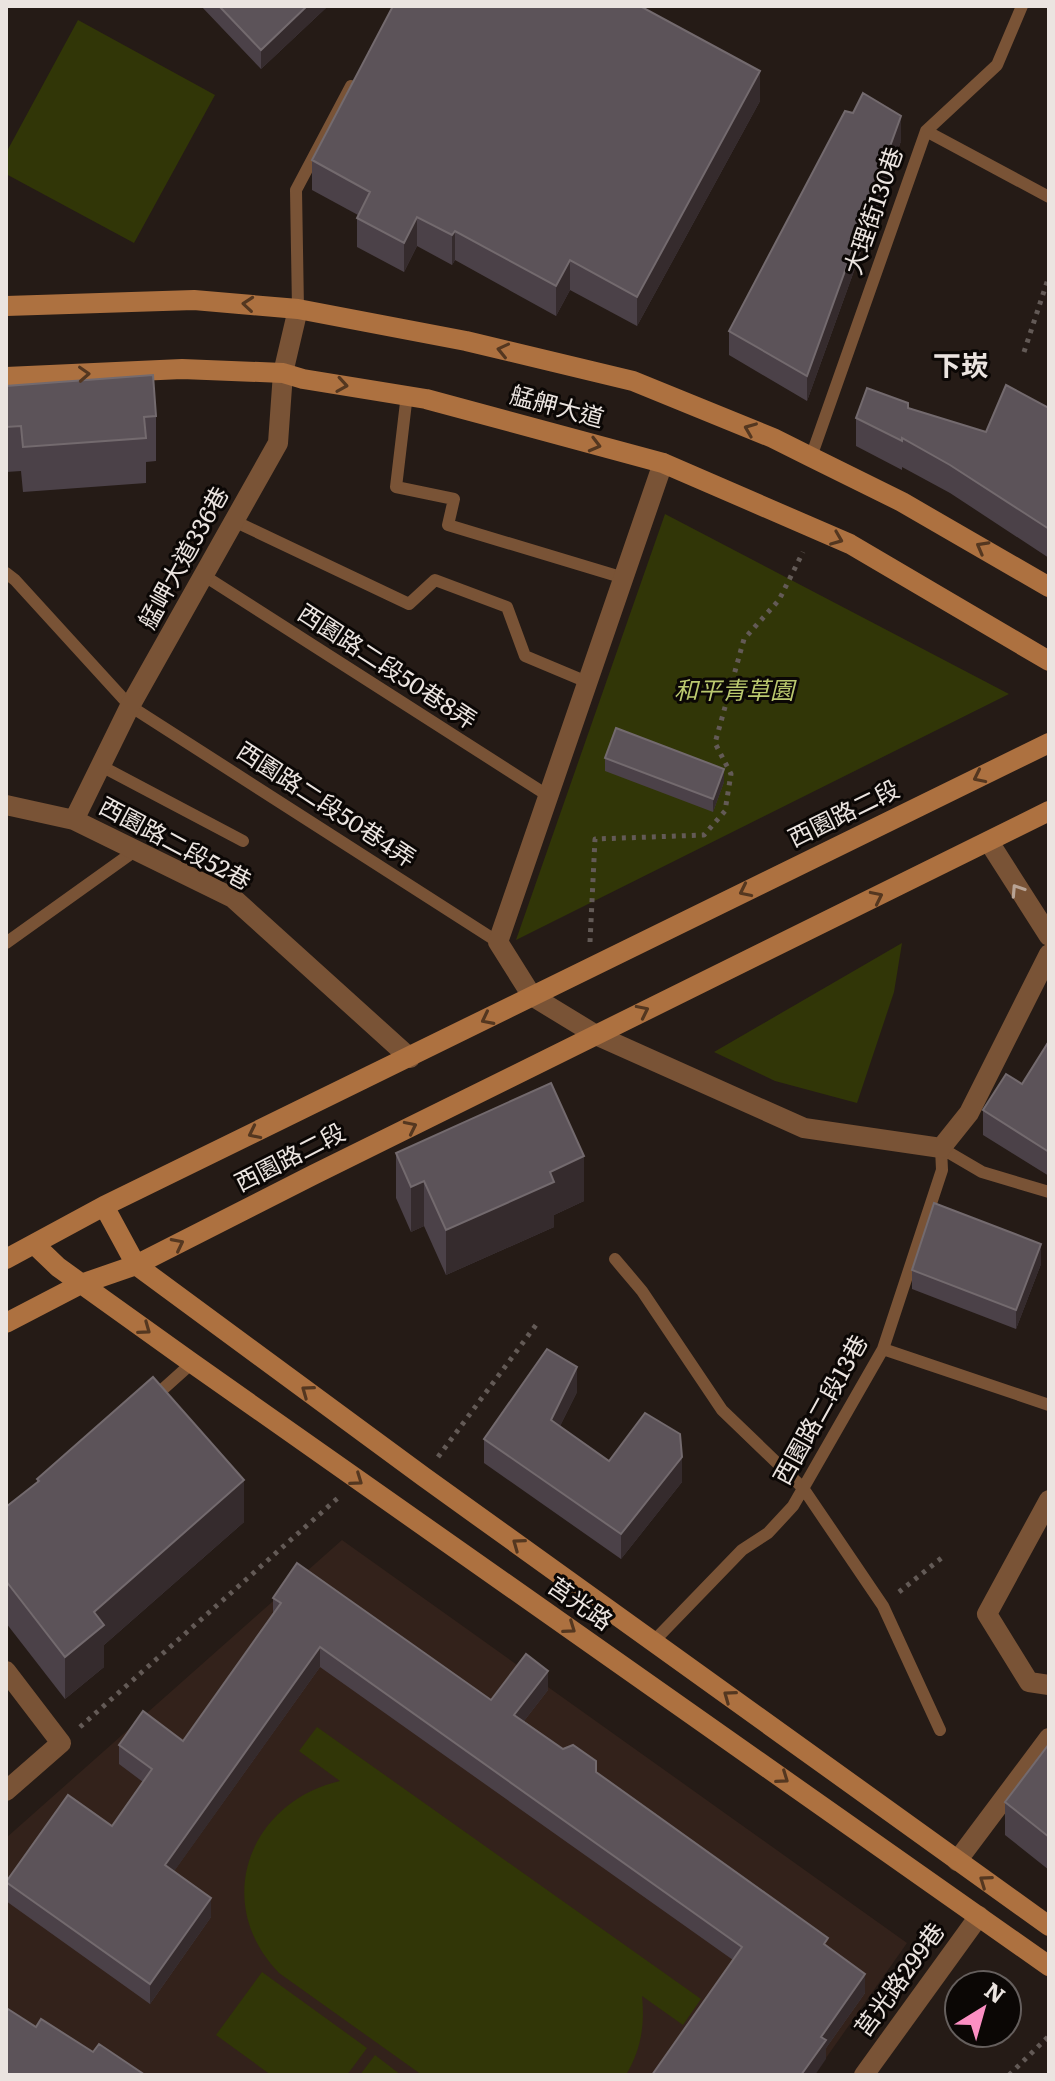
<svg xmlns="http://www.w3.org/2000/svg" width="1055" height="2081" font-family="Literata,'Noto Sans TC',serif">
<rect width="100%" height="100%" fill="#251b16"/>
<path fill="#33221b" d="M342,1540L907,1943L814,2075H6V1838Z"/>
<path fill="#313607" d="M78,20L215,95L134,243L6,174V153Z
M665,514L1009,694L516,940Z
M902,943L894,992L857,1103L775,1081L714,1052Z
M317,1727L701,1999L683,2025L642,1996C645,2025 641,2050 626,2075H422L279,1973C211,1903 249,1802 340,1781L299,1751Z
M262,1972L367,2048L347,2075H271L216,2035Z
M375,2055L401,2075H360Z"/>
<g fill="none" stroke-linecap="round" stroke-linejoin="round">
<path stroke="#635a56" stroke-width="5" stroke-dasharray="4 6" stroke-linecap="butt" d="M1024,352L1049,276
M590,942L595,839L704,835L725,811L731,774L715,743L744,639L779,600L803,552
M438,1457L539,1321
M899,1592L944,1556
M80,1727L339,1497
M1009,2075L1049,2036"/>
<path stroke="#795336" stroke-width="12" d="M926,131L1049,197
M298,309L296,190L351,86
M407,394L396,487L454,499L448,525L624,578
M811,457L926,131L997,65L1022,6
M234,521L409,604L435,580L507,607L525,656L587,682
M6,573L15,580L130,706L498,942
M203,575L547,795
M101,766L243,841
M6,943L136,850
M941,1148L982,1172L1049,1192
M615,1259L642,1291L722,1410L803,1488L883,1606L940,1730
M883,1349L1049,1405
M153,1398L192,1363
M653,1642L742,1550L768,1533L793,1506L883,1349L942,1170L941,1148"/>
<path stroke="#795336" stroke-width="20" d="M663,463L498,942L532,996L596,1035L804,1128L941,1148L969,1113L1049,954
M6,805L74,820L233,898L410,1058
M74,820L130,706L278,443L283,373L298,309
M989,842L1049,936
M1049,1500L987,1614L1029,1682L1049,1685
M6,1671L61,1743L6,1791
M957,1861L1049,1738
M864,2075L979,1916"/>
<path stroke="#ad7140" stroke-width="20" d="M6,306L194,300L298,309L466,341L633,381L773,438L811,457L902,502L1049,587
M6,377L182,369L283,373L303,379L426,399L663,463L850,544L1049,661
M104,1206L136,1265L424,1477L1049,1926
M34,1244L58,1267L192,1363L1049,1966
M6,1259L104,1206L1049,743
M6,1323L81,1284L136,1265L313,1175L1049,811"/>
</g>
<path fill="#4b4148" d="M201,6H328L261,69Z
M760,101L637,326L570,290L556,316L455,260L452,265L417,246L404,272L357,247V218L358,215L312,190V160Z
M901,141L807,401L729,355V331Z
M6,386L156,416V461L146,462V483L23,492L21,471L6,472Z
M908,408L986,432L1049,408V558L950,493L902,467V470L856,446V418Z
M605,758L724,782L713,812L605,771Z
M1049,1041V1176L983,1135V1110L1022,1084Z
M396,1153L584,1201L554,1215V1227L446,1275L424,1226L411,1232L396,1198Z
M1041,1264L1016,1329L912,1289V1270Z
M577,1392L560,1426L609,1461L682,1482L621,1559L484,1463V1439Z
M37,1479L244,1522L104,1645V1667L65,1699L6,1623V1507L37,1483Z
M273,1598L491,1700L548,1690L524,1721L596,1773L828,1947L865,1993L826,2048V2059L733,1960L320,1667L174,1871L211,1917L150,2004L6,1901V1881L112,1826L143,1782L119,1764V1745L183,1741L273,1614Z
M1049,1744V1870L1005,1835V1802Z"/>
<path fill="#352b2d" d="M307,6H328L261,69V50Z
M760,71V101L637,326V297Z
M901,116V141L807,401V376Z
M417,217V246L404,272V243Z
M455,231V260L452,265V235Z
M570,260V290L556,316V286Z
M724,769V782L713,812V799Z
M584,1156V1201L554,1215V1227L446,1275V1230L550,1172Z
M424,1181V1226L411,1232V1187Z
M1041,1244V1264L1016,1329V1310Z
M577,1367V1392L551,1444V1420Z
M682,1457V1482L621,1559V1534Z
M244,1480V1522L104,1645V1667L65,1699V1657L94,1612Z
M320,1647V1667L165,1884V1865Z
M548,1671V1690L514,1734V1715Z
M211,1898V1917L150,2004V1984Z
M865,1974V1993L826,2048V2059L815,2075H801L821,2037Z"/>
<path fill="#5c5359" stroke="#736a6e" stroke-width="2" d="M219,6H307L261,50Z
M393,6H640L760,71L637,297L570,260L556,286L455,231L452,235L417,217L404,243L357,218L370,192L312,160Z
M863,93L901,116L807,376L729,331L845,111L853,113Z
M153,375L156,416L144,417L146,438L23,447L21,426L6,427V386Z
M1006,385L1049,408V529L950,465L902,438V441L856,418L867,388L908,403V408L986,432Z
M616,728L724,769L713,799L605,758Z
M1049,1041V1152L983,1110L1006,1074L1022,1084Z
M551,1083L584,1156L550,1172L554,1182L446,1230L424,1181L411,1187L396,1153Z
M934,1203L1041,1244L1016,1310L912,1270Z
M547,1349L577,1367L551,1420L609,1461L645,1413L680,1434L682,1457L621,1534L484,1439Z
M153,1377L244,1480L94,1612L104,1625L65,1657L6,1581V1507L39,1481L37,1479Z
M297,1563L491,1700L526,1654L548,1671L514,1715L563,1749L573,1745L596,1761V1772L828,1938L824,1944L865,1974L821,2037L826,2040L801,2075H652L742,1947L320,1647L165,1865L211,1898L150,1984L6,1882L68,1795L112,1826L152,1769L119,1745L143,1711L183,1741L281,1603L273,1598Z
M1049,1744V1837L1005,1802Z
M8,2009L36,2027L41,2019L93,2052L99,2044L145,2075H6V2012Z"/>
<defs><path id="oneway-chevron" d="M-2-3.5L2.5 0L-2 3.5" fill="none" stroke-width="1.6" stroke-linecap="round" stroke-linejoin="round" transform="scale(2)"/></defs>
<g stroke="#543720">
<use href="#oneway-chevron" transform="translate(248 304) rotate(-175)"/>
<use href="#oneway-chevron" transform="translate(503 350) rotate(-167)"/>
<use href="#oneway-chevron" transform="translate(84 374) rotate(-3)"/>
<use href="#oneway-chevron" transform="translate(342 385) rotate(9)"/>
<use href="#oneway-chevron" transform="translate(750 429) rotate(-158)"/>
<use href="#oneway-chevron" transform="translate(595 445) rotate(15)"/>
<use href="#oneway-chevron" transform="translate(837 539) rotate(22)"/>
<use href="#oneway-chevron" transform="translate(982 547) rotate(-151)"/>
<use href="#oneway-chevron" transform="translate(979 777) rotate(154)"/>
<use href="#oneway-chevron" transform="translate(745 891) rotate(154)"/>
<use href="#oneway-chevron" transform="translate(877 897) rotate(-26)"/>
<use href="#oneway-chevron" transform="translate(643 1011) rotate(-26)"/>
<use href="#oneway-chevron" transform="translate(487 1019) rotate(153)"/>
<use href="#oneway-chevron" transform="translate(411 1127) rotate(-26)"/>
<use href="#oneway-chevron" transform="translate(254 1133) rotate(154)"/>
<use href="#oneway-chevron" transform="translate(178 1244) rotate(-27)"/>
<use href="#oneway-chevron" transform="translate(145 1329) rotate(36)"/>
<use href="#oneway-chevron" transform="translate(307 1391) rotate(-144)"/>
<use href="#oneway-chevron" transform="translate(357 1480) rotate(35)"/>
<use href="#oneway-chevron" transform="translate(518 1544) rotate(-144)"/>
<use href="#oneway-chevron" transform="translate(570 1628) rotate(35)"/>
<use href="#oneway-chevron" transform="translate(729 1696) rotate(-144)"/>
<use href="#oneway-chevron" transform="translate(783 1778) rotate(35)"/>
<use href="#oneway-chevron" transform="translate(985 1881) rotate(-145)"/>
</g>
<use stroke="#b8a394" href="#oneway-chevron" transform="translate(1017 890) rotate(-123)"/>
<g text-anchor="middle" stroke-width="6" stroke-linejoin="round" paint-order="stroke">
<g font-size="24" fill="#ebe4e0" stroke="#0b0705">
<text transform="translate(874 211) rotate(-71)" y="8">大理街130巷</text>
<text transform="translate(557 407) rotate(15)" y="8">艋舺大道</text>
<text transform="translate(184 558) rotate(-61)" y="8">艋岬大道336巷</text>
<text transform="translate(387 667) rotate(33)" y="8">西園路二段50巷8弄</text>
<text transform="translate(326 805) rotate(33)" y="8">西園路二段50巷4弄</text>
<text transform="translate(844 814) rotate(-26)" y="8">西園路二段</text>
<text transform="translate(175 844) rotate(28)" y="8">西園路二段52巷</text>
<text transform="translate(290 1158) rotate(-27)" y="8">西園路二段</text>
<text transform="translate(821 1410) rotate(-61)" y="8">西園路二段13巷</text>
<text transform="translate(580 1604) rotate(35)" y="8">莒光路</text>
<text transform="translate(900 1980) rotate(-54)" y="8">莒光路299巷</text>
</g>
<g font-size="24" font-style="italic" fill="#bbc96f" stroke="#0b0705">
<text x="734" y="699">和平青草園</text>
</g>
<g font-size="28" font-weight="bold" fill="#ebe4e0" stroke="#0b0705">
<text x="961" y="376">下崁</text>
</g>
</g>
<rect width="1055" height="2081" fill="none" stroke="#ebe4e0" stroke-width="16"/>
<g transform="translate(983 2009) rotate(37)"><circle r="38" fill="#0b0705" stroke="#655f5d" stroke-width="2"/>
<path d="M0-6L14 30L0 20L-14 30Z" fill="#fc8fc3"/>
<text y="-12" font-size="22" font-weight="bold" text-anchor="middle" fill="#ebe4e0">N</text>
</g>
</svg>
